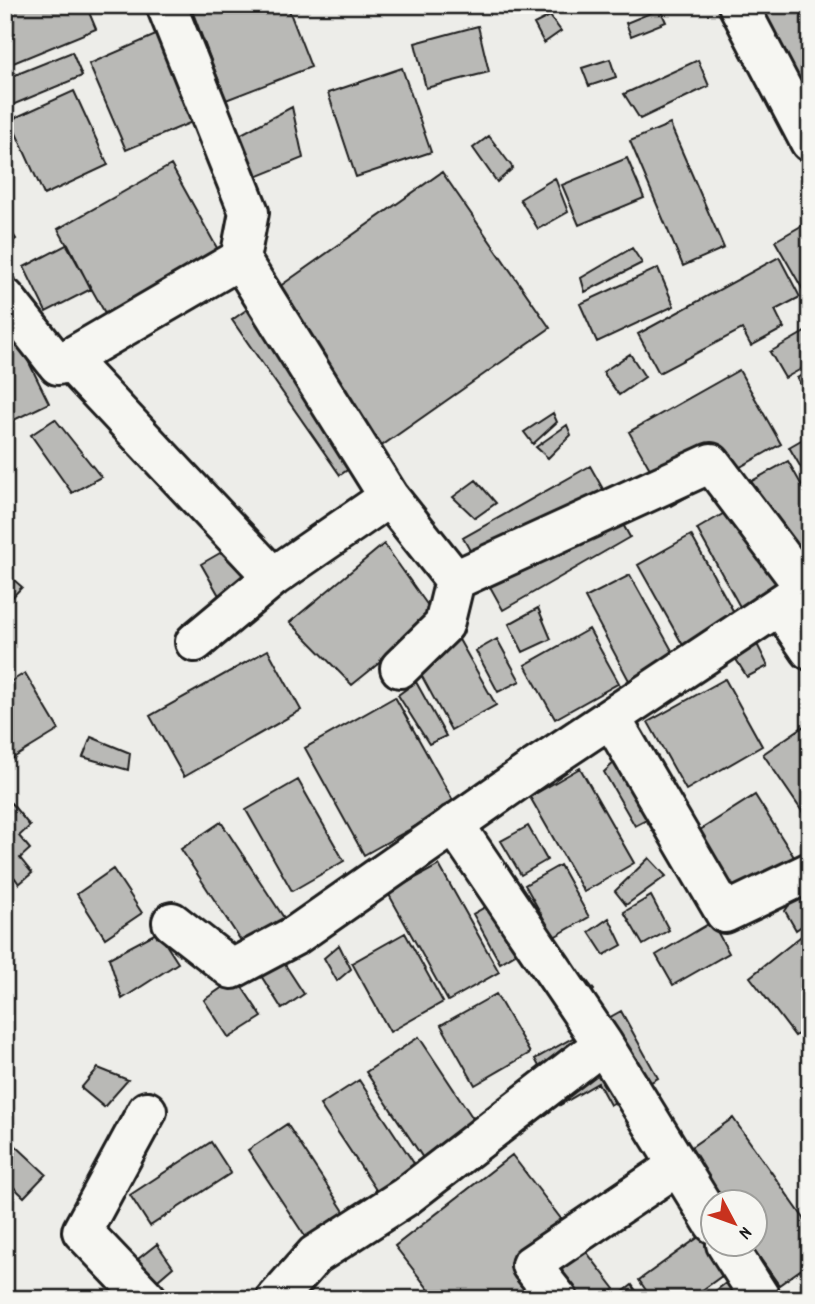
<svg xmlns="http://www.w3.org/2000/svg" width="815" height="1304" font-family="Dekko,sans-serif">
<rect width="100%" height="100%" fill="#edede9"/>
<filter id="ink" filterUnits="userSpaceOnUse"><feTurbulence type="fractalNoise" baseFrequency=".0143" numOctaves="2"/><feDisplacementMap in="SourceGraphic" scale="14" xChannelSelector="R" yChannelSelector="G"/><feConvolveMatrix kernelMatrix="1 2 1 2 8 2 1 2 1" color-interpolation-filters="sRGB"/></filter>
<g filter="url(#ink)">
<path fill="#b9b9b6" stroke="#1c1c1c" stroke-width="2" d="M5,5H86L96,29L6,66Z
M190,5H287L311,67L226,100Z
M756,5H810V82L790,90Z
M660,9L666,22L631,36L626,23Z
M550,16L561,31L544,43L534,24Z
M478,26L489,72L426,88L415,43Z
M174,27L211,114L126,150L89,64Z
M72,52L82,76L5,108V79Z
M610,59L616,77L589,86L582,68Z
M698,60L709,86L640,119L624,94Z
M402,68L431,152L356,177L328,93Z
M74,91L108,165L44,195L10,120Z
M292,107L303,158L246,181L228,141Z
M670,124L724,248L683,266L630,141Z
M489,136L513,168L497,182L473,148Z
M627,158L644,198L579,225L562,185Z
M171,165L237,284L124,347L58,229Z
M442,172L550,328L340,475L232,320Z
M555,178L568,212L538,229L520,199Z
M810,221V302L775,241Z
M5,222L16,239L5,247Z
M68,244L91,289L46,312L24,267Z
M632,248L642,263L585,292L581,278Z
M779,257L800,297L775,310L784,328L751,346L742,329L659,373L638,334Z
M658,268L674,306L597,342L580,304Z
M5,314L49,403L14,420L5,404Z
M810,329V364L785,378L770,352Z
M630,354L645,377L619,395L603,372Z
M739,370L781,444L671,506L629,432Z
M810,370V400L797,378Z
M553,413L557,422L533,444L524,432Z
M55,419L101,477L72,493L31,435Z
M567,425L571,435L548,458L536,447Z
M810,435V483L789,447Z
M788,461L810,500V574L748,483Z
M590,466L630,537L503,610L463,538Z
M476,480L496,503L475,518L453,497Z
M747,500L800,594L749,623L697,529Z
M691,535L741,625L689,656L638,565Z
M384,544L436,617L352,685L290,622Z
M227,549L249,581L221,599L201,564Z
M5,572L22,587L5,605Z
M630,575L679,663L633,688L585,598Z
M538,608L551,639L523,652L509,624Z
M589,629L619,683L555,719L525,665Z
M457,636L496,705L451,730L413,660Z
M754,638L768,666L747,677L732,653Z
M497,639L520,681L498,692L476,651Z
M268,650L301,710L184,777L150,716Z
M25,673L59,730L5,763V685Z
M725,679L762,746L686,790L648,722Z
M416,682L446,736L429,744L398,695Z
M395,697L455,804L364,855L305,748Z
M810,722V823L763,754Z
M91,737L130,753L128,770L83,757Z
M632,746L672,807L635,826L604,772Z
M580,768L634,863L584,892L530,797Z
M298,780L344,861L292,891L246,810Z
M755,795L794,857L725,900L686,839Z
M11,803L30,826L19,836L30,849L20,858L32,873L19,884L15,878L5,887V807Z
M221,822L290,927L249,953L181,849Z
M528,826L547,860L521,875L501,841Z
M649,858L666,876L626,905L615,891Z
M439,865L499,972L448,1001L388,893Z
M560,865L589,917L554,937L525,885Z
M113,869L142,913L105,938L77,894Z
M810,873V920L796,930L785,911Z
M512,892L539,940L500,963L473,914Z
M651,896L669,930L643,945L624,912Z
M609,918L622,945L604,955L589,932Z
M712,922L729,953L673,985L656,955Z
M810,929V1025L795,1036L750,977Z
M158,932L178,963L122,999L109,958Z
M405,933L443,1002L390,1032L352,963Z
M339,945L351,969L337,981L324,958Z
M280,957L304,994L282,1009L258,971Z
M584,977L594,990L582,1004L569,987Z
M236,978L262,1017L229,1038L204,1000Z
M496,994L530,1053L475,1085L441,1025Z
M621,1011L658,1078L610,1105L598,1083L560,1105L535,1059Z
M419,1037L482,1132L429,1167L366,1072Z
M98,1068L128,1080L104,1107L81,1088Z
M359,1080L419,1171L380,1196L320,1105Z
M733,1118L810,1227V1263L779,1285L750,1244H756V1202H720L684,1152Z
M287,1124L347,1216L308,1241L248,1150Z
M211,1142L231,1173L150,1226L130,1195Z
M14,1144L46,1174L24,1197L5,1179V1153Z
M512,1155L615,1289L602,1299H436L395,1246Z
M703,1234L730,1270L690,1299H652L639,1280Z
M157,1244L173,1267L151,1286L133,1263Z
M731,1279L745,1299H705Z
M632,1285L642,1299H614Z"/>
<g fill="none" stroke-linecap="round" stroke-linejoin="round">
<defs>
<path id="minor" d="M738,5L810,142
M240,259L389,497L455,580L444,625L400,668
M5,298L58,365L240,259L249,212L166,5
M68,359L273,577
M455,580L711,463L805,588
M780,606L810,650
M195,642L273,577L389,497
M611,718L725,913L810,872
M172,922L232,969L296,935L535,768L810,585
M603,1044L714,1224
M147,1111L82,1231L147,1299
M726,1244L761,1299
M276,1299L315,1255L405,1197L603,1044L454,824
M558,1299L531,1265L677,1166"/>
</defs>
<use href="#minor" stroke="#1c1c1c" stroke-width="44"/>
<use href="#minor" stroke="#f6f6f2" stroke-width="38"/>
</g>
</g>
<rect width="815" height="1304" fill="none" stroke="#f6f6f2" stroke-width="28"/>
<rect x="14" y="14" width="787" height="1276" fill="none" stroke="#1c1c1c" stroke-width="2.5" filter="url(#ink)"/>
<g transform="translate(734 1223) rotate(131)"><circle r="33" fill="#f6f6f2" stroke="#9f9f9c" stroke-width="2"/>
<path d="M0-5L12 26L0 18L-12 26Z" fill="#c8321e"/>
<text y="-10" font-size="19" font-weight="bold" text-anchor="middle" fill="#1c1c1c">N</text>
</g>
</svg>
